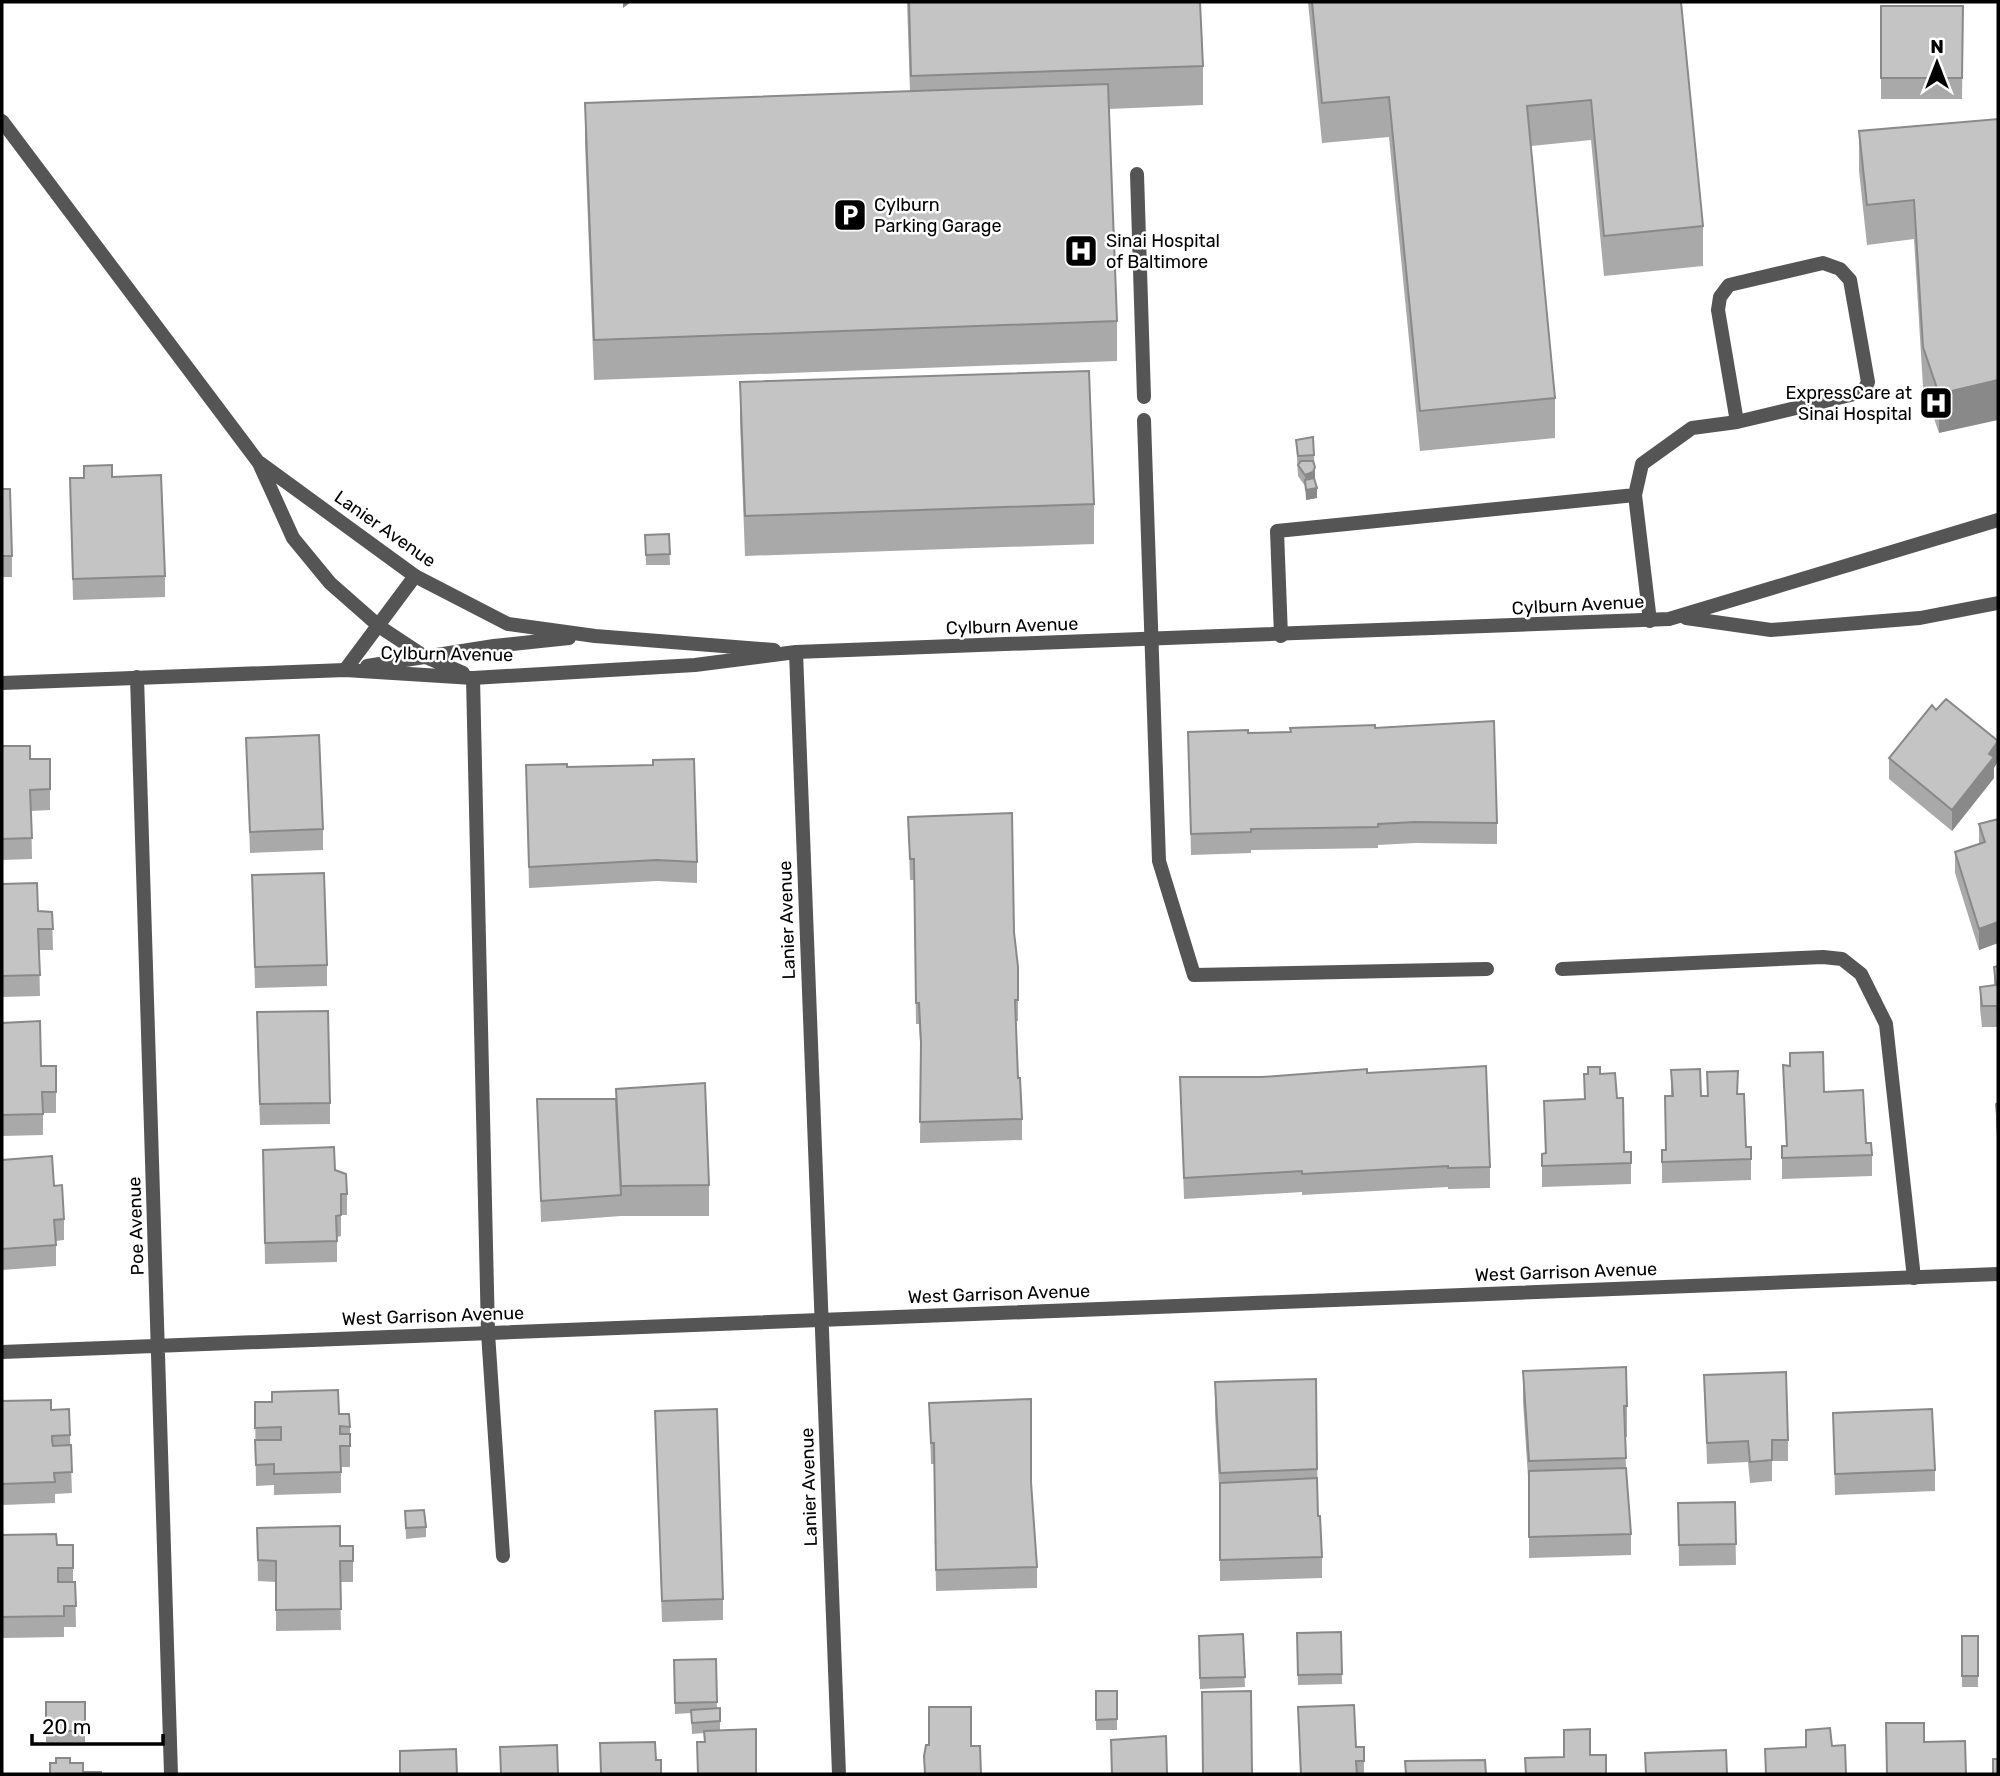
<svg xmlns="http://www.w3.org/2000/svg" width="2000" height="1776" font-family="Rubik,sans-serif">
<rect width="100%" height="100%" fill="#fff"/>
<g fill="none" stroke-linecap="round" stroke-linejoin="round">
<path stroke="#555" stroke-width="14" d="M1137,174L1144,397
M1144,420L1159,861L1194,975L1487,969
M1650,621L1635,495L1642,464L1692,428L1737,422L1863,392L1868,382L1850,280L1840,269L1823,263L1729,285L1720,297L1718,310L1737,422
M1281,636L1277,531L1635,495
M345,670L415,576
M473,678L488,1333L503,1556
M1562,969L1823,957L1842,959L1861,974L1886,1024L1914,1278"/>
<path stroke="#555" stroke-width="14" d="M2,121L259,463L293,538L330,583L380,627L424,656L463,673
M260,463L415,576L508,624L595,636L774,650
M1686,618L1771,630L1920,618L1998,603
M796,652L839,1774
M367,666L494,646L569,638
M137,677L171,1774
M2,683L345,670L473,678L695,665L796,652L1669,619L1998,520
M2,1352L1998,1274"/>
</g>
<path fill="#a9a9a9" d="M907,2H1200L1203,66V105L1109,109L1117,321V361L594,380L585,143V103L910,92Z
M1308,2H1681L1703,226V266L1604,276L1591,140L1531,146L1555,398V438L1420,451L1389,137L1322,143Z
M1881,6H1963L1962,99H1881Z
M1998,119L1939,433L1923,387L1914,239L1867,245L1859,171V131Z
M740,382L1094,504V544L745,556L740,422Z
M1296,440L1314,455L1315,478L1314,480L1317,498L1306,500L1305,486L1298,476Z
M84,466L112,477L165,576V597L73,600L70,478H84Z
M2,489L12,556V577H2Z
M669,534L670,565H646L645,535Z
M1936,710L1998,761L1994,768V778L1952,831L1889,779V758Z
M1375,728L1497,823V844L1415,843L1378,845V848L1251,850V853L1191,855L1188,732L1248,733Z
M246,738L323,829V850L250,853Z
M2,746L30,759H50V810L31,811L32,859L2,860Z
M526,765L567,767L697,862V883L657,881L529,888Z
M908,817L1014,932L1018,967V1021H1016L1018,1078L1022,1119V1140L920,1143L921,1060L919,1024H916L914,880H910Z
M1998,819V943L1979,950L1955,873V852L1979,844V824Z
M252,875L327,965V986L255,988Z
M2,884L38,911L52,912L53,950H39L40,996L2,997Z
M1998,966V1035L1997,1027H1982L1980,1008V987L1994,986V967Z
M2,1023L41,1066H56V1113H43V1135L2,1136Z
M257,1033L330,1103V1124L260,1125Z
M1790,1053L1824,1092L1866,1143L1872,1155V1176L1782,1179V1146H1786L1783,1065L1790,1066Z
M1671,1070L1701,1096H1707V1072L1738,1094L1746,1147H1751V1180L1662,1183V1150H1666L1665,1096H1671Z
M1367,1073L1490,1167V1188L1448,1189V1187L1302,1195V1192L1184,1199L1180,1077H1262Z
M1600,1074L1617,1098L1624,1152H1631V1184L1542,1187V1154L1545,1153L1544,1101L1584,1099Z
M537,1099L709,1185V1216H621L541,1222Z
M1998,1103V1148L1996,1125V1104Z
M263,1150L335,1170L347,1194V1215H341V1236L337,1237V1262L265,1264Z
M2,1160L54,1186L64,1219V1240L56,1241V1266L2,1270Z
M1523,1371L1627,1406V1437H1625L1626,1468L1631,1534V1555L1529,1558V1492L1523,1402Z
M1704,1375L1788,1440V1461H1772V1481L1750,1483L1748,1462L1707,1464Z
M1316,1379L1318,1516L1322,1557V1578L1220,1581V1504L1215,1413V1382Z
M2,1401L51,1410L69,1409L72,1493L55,1494V1503L2,1505Z
M255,1402L339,1414L350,1427V1467H341V1493L274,1495V1485L256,1486Z
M929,1403L1037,1567V1588L936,1591L934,1464H931Z
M655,1411L723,1599V1620L662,1622Z
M1833,1413L1935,1470V1491L1835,1495Z
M1735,1502L1736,1565L1679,1566L1678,1503Z
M405,1511L426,1527V1537L406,1539Z
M257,1528L340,1546H353V1582H340L341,1630L276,1631V1582L258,1581Z
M2,1535L57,1545H73V1582H75L76,1627H64V1637L2,1638Z
M1341,1632L1342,1684L1298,1685L1297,1633Z
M1243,1634L1245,1687L1200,1689L1199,1636Z
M1962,1636H1978V1687H1962Z
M716,1659L717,1708H720V1730L756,1774H697V1742H704V1733L692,1734L691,1713L675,1714L674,1660Z
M1096,1691H1117V1730H1096Z
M46,1702H85V1742H46Z
M1298,1707L1356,1747H1364V1774H1300Z"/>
<path fill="#898989" d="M623,2H631L623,8Z
M1998,380V420L1939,433V394Z
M1315,467V478L1313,483L1306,486L1305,475Z
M1317,488V498L1306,500V490Z
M1998,741V761L1994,768V778L1952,831V810Z
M1998,922V943L1979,950V929Z"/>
<path fill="#c4c4c4" stroke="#898989" stroke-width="2" d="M909,2H1200L1203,66L911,76Z
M1312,2H1681L1703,226L1604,236L1591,100L1527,106L1555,398L1420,411L1389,97L1322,103Z
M1881,6H1963L1962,78H1881Z
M1108,84L1117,321L594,340L585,103Z
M1998,119V380L1939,394L1923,347L1914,200L1867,205L1859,131Z
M1089,371L1094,504L745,516L740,382Z
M1313,437L1314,455L1298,456L1296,440Z
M1301,461H1313L1315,467L1313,472L1305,475L1298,465Z
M112,465V477L161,475L165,576L73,579L70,478H84V466Z
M1314,478L1317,488L1306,490L1305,480Z
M2,489H10L12,556H2Z
M669,534L670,554L646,555L645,535Z
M1946,699L1998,741L1989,754L1994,757L1952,810L1889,758L1932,705L1936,710Z
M1494,721L1497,823L1415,822L1378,824V827L1251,829V832L1191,834L1188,732L1248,730V733L1291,732L1290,728L1375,725V728Z
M319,735L323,829L250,832L246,738Z
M2,746H30V759H50V789L30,790L32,838L2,839Z
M694,759L697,862L657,860L529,867L526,765L567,764V767L653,765V760Z
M1012,813L1014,932L1018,967V1000H1015L1018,1078H1020L1022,1119L920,1122L921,1042L919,1003H916L914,859H910L908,817Z
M1998,819V922L1979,929L1955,852L1985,842L1979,824Z
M324,873L327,965L255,967L252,875Z
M37,883L38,911L52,912L53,929H38L40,975L2,976V884Z
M1998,966V1014L1997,1006H1982L1980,987L1996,985L1994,967Z
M328,1011L330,1103L260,1104L257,1012Z
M40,1021L41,1066H56V1092H42L43,1114L2,1115V1023Z
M1823,1052L1824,1092L1863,1090L1866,1143H1871L1872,1155L1782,1158V1146H1787L1783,1065L1790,1066V1053Z
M1486,1066L1490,1167L1448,1168V1166L1302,1174V1171L1184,1178L1180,1077H1262L1367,1069V1073Z
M1588,1067H1600V1074L1615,1073L1617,1098H1623L1624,1152H1631V1163L1542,1166V1154L1546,1153L1544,1101L1585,1099L1584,1074H1588Z
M1700,1069L1701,1096H1708L1707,1072L1738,1071L1737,1094H1744L1746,1147H1751V1159L1662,1162V1150H1666L1665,1096H1673L1671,1070Z
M705,1083L709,1185L621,1186L616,1089Z
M537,1099H616L621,1195L541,1201Z
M1998,1103V1127L1996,1104Z
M334,1147L335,1170L346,1174L347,1194H341V1215L336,1216L337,1241L265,1243L263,1150Z
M52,1156L54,1186L62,1185L64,1219L54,1220L56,1245L2,1249V1160Z
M1626,1367L1627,1406H1624L1626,1458L1529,1461L1523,1371Z
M1786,1372L1788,1440H1772V1460L1750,1462L1748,1441L1707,1443L1704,1375Z
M1316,1379L1317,1469L1220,1473L1215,1382Z
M338,1390L339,1414H349L350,1427L340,1426V1434H350V1446H340L341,1472L274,1474V1464L256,1465L255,1440H281V1427L255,1428V1402H272V1392Z
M1031,1399V1482L1037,1567L936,1570L934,1443H931L929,1403Z
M51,1400V1410L69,1409L70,1435L52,1436V1440L53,1446L71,1445L72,1472L54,1473L55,1482L2,1484V1401Z
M717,1409L723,1599L662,1601L655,1411Z
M1932,1409L1935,1470L1835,1474L1833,1413Z
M1626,1468L1631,1534L1529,1537V1471Z
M1317,1478L1318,1516H1320L1322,1557L1220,1560V1483Z
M1735,1502L1736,1544L1679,1545L1678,1503Z
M424,1510L426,1527L406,1528L405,1511Z
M340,1526V1546H353V1561H340L341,1609L276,1610V1561L258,1560L257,1528Z
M56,1534L57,1545H73V1568H58V1582H75L76,1606H64V1616L2,1617V1535Z
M1341,1632L1342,1674L1298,1675L1297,1633Z
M1243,1634L1245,1677L1200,1678L1199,1636Z
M1962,1636H1978V1676H1962Z
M716,1659L717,1702L675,1703L674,1660Z
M1096,1691H1117V1719L1096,1720Z
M1251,1691L1252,1774H1203L1202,1692Z
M46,1702H85V1731H46Z
M1354,1705L1356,1747H1364V1761H1356L1357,1774H1301L1298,1707Z
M929,1707H971V1746H980L981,1774H925L924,1756L926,1745H929Z
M720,1708V1721L692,1723L691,1710Z
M1886,1723H1924V1742L1965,1741L1966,1774H1887Z
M1830,1728L1832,1746L1845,1745L1846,1774H1766L1765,1749L1806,1747V1730Z
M756,1729V1774H698L697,1742H705L704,1731Z
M1590,1729V1755H1606V1774H1526L1525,1758L1564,1757V1730Z
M1166,1736L1167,1774H1112L1111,1740Z
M655,1742L656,1760H661V1774H601L600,1743Z
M557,1745L558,1774H501L500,1747Z
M456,1749L457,1774H400V1751Z
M1726,1750L1727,1774H1646L1645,1753Z
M56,1758H70V1763H83V1772H101V1774H50V1763H56Z
M1993,1759H1998V1774H1993Z
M1485,1760L1486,1774H1406L1405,1761Z"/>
<defs>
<symbol id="parking-square" viewBox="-11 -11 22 22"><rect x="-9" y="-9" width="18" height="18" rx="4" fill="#000" stroke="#fff"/><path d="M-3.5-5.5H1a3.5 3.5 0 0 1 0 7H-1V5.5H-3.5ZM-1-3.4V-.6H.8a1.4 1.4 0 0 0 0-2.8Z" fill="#fff"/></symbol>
<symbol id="hospital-square" viewBox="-11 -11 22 22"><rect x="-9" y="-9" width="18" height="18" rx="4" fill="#000" stroke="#fff"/><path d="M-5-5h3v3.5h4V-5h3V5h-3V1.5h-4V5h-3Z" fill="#fff"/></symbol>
</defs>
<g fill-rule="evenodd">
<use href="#parking-square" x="831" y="196" width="38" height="38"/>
<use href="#hospital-square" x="1062" y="232" width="38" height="38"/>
<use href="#hospital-square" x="1917" y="384" width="38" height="38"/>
</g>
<g text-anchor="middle" stroke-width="5" stroke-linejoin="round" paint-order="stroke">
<g font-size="18" fill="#000" stroke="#fff" text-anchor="start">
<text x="874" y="211">Cylburn<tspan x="874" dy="21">Parking Garage</tspan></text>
<text x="1106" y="247">Sinai Hospital<tspan x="1106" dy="21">of Baltimore</tspan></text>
<text x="1912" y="399" text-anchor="end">ExpressCare at<tspan x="1912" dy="21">Sinai Hospital</tspan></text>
</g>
<g font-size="18" fill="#000" stroke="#fff">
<text transform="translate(385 529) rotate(35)" y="6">Lanier Avenue</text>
<text transform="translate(1578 605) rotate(-3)" y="6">Cylburn Avenue</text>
<text transform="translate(1012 626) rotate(-2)" y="6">Cylburn Avenue</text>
<text transform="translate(447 654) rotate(1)" y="6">Cylburn Avenue</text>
<text transform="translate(787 920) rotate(-92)" y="6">Lanier Avenue</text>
<text transform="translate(136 1226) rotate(-92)" y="6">Poe Avenue</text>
<text transform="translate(1566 1272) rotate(-2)" y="6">West Garrison Avenue</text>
<text transform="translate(999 1294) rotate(-2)" y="6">West Garrison Avenue</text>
<text transform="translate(433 1316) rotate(-2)" y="6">West Garrison Avenue</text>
<text transform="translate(809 1487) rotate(-92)" y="6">Lanier Avenue</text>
</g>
</g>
<rect width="2000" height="1776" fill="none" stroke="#000000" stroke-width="7"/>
<g transform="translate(1937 63)" stroke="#ffffff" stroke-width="5" paint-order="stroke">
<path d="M0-5L12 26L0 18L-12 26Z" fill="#000000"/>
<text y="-10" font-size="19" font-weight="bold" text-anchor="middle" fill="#000000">N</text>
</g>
<path d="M32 1734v10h131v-10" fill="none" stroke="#000000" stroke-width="3.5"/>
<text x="42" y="1734" font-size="21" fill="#000000" stroke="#ffffff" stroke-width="5" paint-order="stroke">20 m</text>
</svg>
